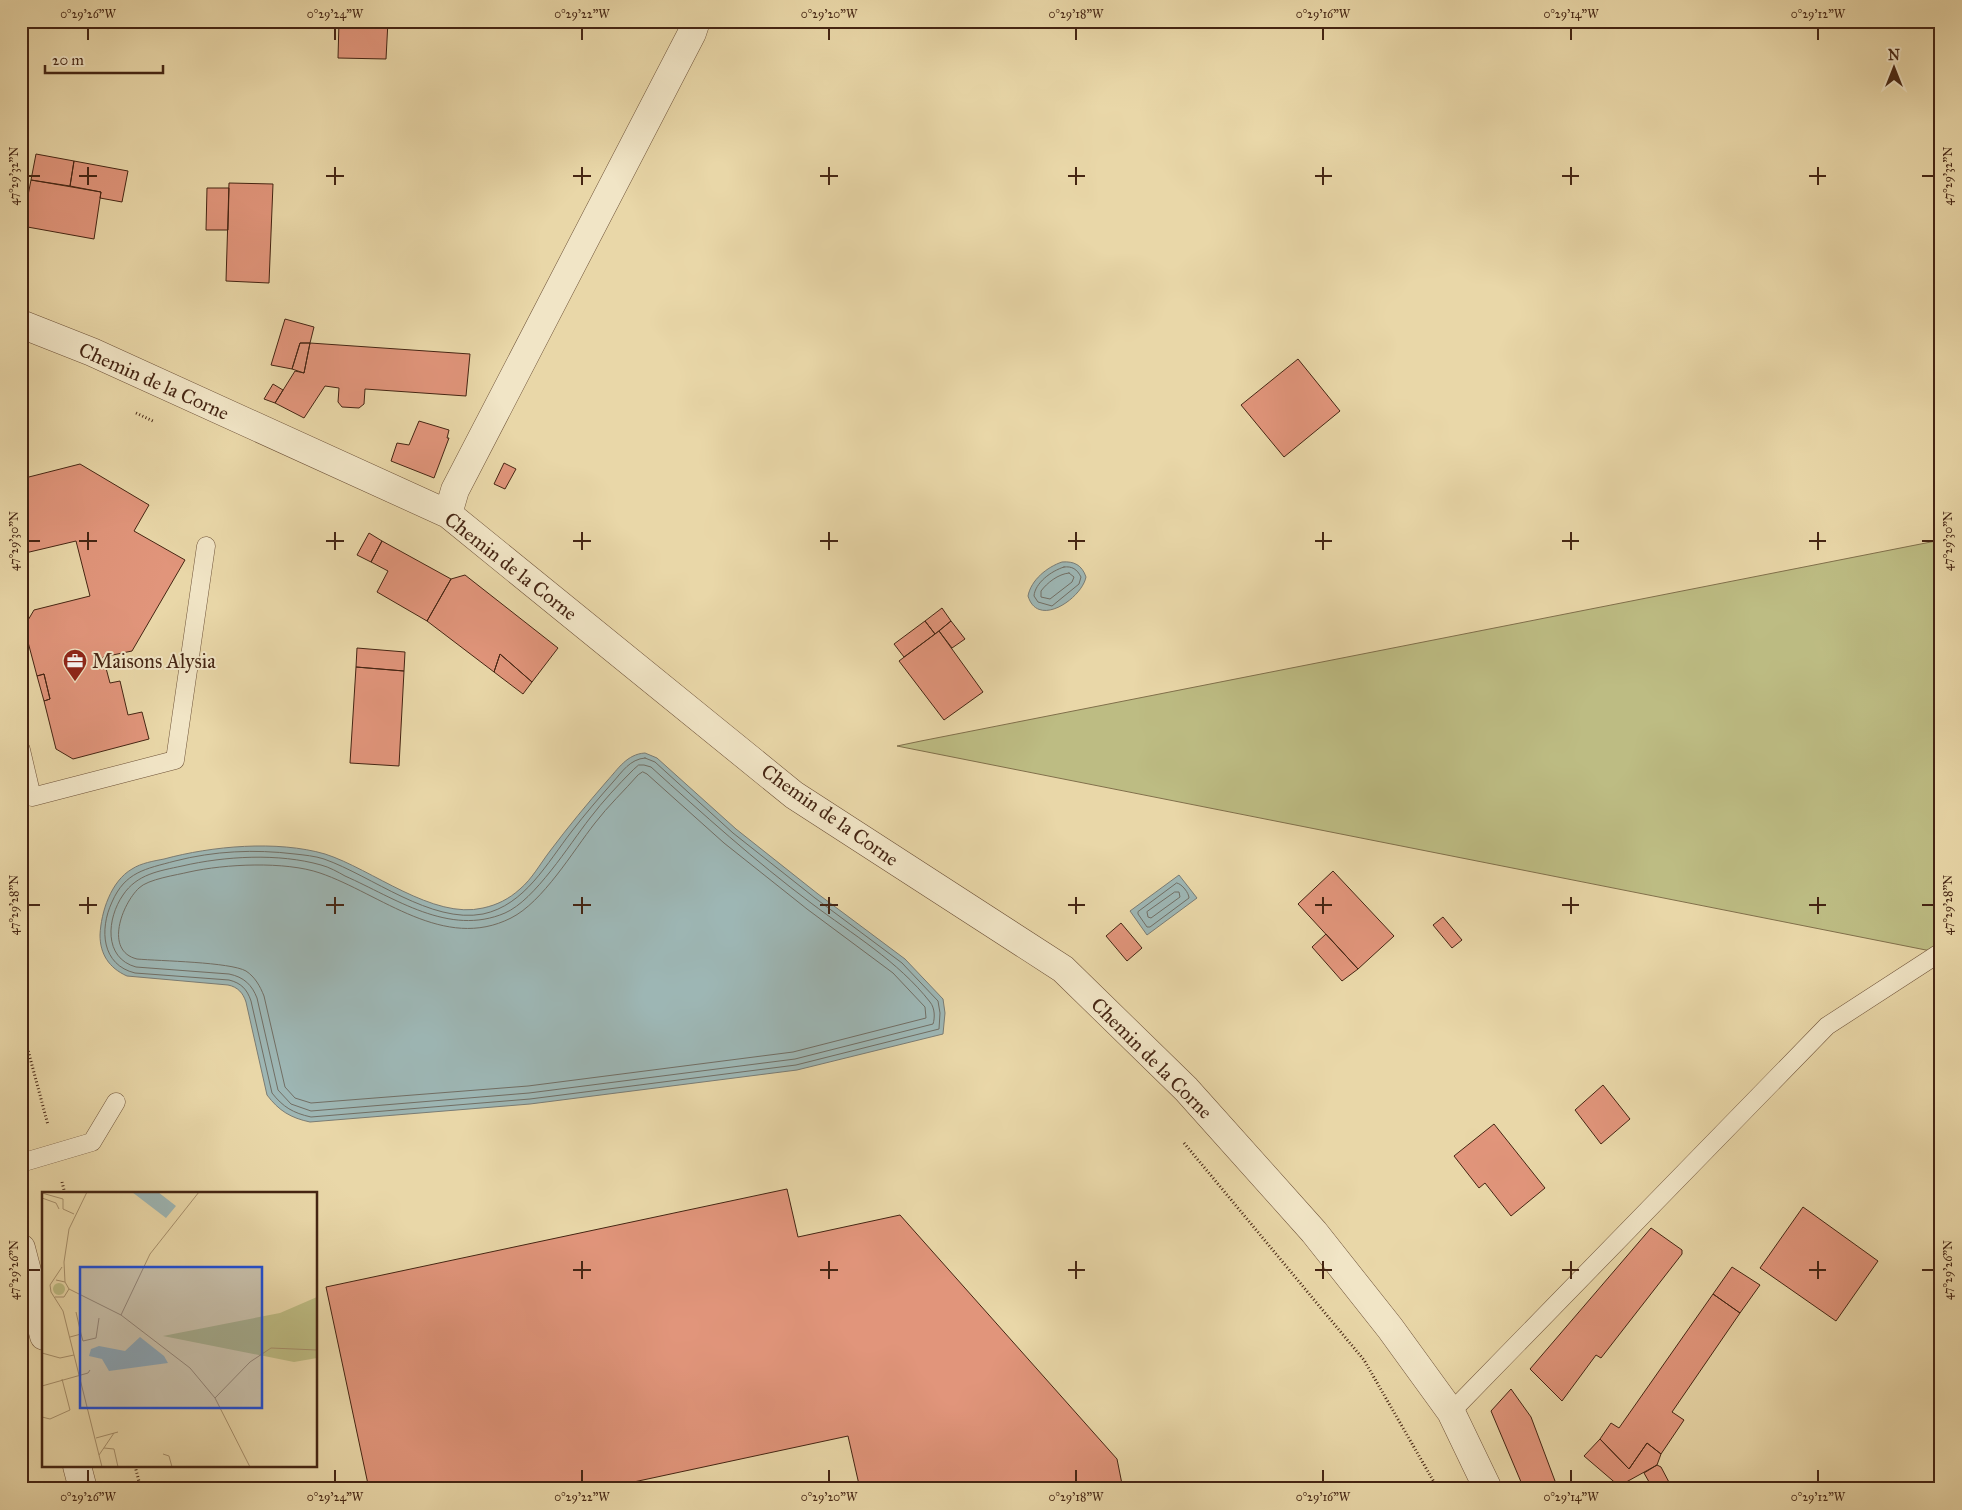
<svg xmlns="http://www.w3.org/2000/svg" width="1962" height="1510" font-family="'IM FELL Great Primer',serif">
<rect width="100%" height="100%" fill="#e9d7a8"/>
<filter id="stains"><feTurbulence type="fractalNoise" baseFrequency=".004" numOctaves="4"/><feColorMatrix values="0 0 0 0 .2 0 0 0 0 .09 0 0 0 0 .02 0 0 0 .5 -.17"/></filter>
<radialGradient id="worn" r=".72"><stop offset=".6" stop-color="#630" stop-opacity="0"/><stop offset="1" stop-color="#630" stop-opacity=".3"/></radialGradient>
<path fill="#bdbc83" stroke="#81704b" d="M1941,540V953L897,746L921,741Z"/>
<path fill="#9db6b4" stroke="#7a7c74" d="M1062,562C1074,561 1082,565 1086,577C1082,598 1038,629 1028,596C1031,580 1047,567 1062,562Z
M645,753L657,758L736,829L818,894L905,959L943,999L945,1013L943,1034L797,1070L530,1104L310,1122C291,1118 279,1111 267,1095L246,1002C243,993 238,987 228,985L127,976C109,968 100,954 100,935C101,912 111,881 132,869C141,863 154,861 164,859C212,846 277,840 325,854C372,869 433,920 483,908C497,905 509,899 520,889C532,879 540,864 550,851C568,827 587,804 607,781C618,769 627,754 645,753Z
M1179,875L1197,898L1147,935L1130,911Z"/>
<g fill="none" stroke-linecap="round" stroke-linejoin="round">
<path stroke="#716e64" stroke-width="1" d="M1064,567C1072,566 1077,569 1081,577L1079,584L1052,606L1038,602L1034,596C1035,583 1051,571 1064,567Z
M1069,573L1074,577L1072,582L1050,599L1041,597V591C1047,583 1058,574 1069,573Z
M645,758L655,762L733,833L815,898L902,963L938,1001L940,1013L939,1029L796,1065L530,1099L311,1117C293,1113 283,1107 272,1093L251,1001C247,989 241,983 229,980L135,973C102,965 99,930 112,902C125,872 145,869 175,861C214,851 254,849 295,854C304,855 315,856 324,859C372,876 431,924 483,914C525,905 547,863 572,831C585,814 599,798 613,782C622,772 630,759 645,758Z
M639,765H644L651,767C703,814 755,861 811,903C852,934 898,961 930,1002C935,1008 935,1018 933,1024L795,1059L529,1093L311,1111L291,1104L278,1090L257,998C252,985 244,977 229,974L136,967C103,958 107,918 123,895C137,874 159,871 182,866C225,856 279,853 321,865C329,867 338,872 345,876C395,898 449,937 505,913C535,900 569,845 590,818C603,801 618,785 633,770Z
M643,772L647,774L724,843L807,909L893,973L925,1007L926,1018L793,1052L528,1086L311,1103L295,1098L285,1087L264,996C260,986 255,977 246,971C230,962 160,961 137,959C104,951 122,904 139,888C148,879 177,875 189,872C225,864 285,861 320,873C381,894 444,952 511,918C543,902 573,851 595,823C608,806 624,791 638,775Z
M1177,883C1182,884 1189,893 1189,898L1150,927H1147L1138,914V912Z
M1175,892H1179L1180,897L1151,918L1148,917L1147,912Z"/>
</g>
<path fill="#e1957b" stroke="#452513" d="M339,21H388L386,59L338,58Z
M36,154L74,161L70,186L31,180Z
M74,161L128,171L122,202L100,198L101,192L70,186Z
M31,180L101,192L94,239L22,226Z
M229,183L273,184L269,283L226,281Z
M207,188H229L228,230H206Z
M285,319L314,327L310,343H300L292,369L271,365Z
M300,343H310L304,373L292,369Z
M310,343L470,354L466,396L365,389L364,404L359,408L342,407L338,402L339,388L325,386L304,418L275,403L295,371L304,373Z
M1298,359L1340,411L1284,457L1241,405Z
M273,384L283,390L275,403L264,399Z
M419,421L449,430L447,438H449L434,478L391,461L397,443L409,445Z
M504,463L516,469L505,489L494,484Z
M80,464L149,505L134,531L185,560L132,651L103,657L110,683L120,681L128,715L142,712L149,739L73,759L56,749L44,701L50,699L44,674L37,676L24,627L34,610L90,596L76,541L21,554V479Z
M369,533L382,541L371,562L357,555Z
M382,541L451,579L427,621L377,592L388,571L371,562Z
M465,575L558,648L532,682L500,654L494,672L427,621L451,579Z
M942,608L951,621L935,634L925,621Z
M925,621L935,634L904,657L894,644Z
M951,621L965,639L952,648L939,631Z
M939,631L983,692L944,720L899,661Z
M357,648L405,652L404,671L356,667Z
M500,654L532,682L523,694L494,672Z
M356,667L404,671L399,766L350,763Z
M44,674L50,699L44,701L37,676Z
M1333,871L1394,936L1358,969L1298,904Z
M1443,917L1462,940L1452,948L1433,925Z
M1121,923L1142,948L1127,961L1106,936Z
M1326,934L1358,969L1342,981L1312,947Z
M1603,1085L1630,1119L1601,1144L1575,1110Z
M1494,1124L1545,1188L1511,1216L1485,1183L1479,1188L1454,1156Z
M787,1189L798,1237L900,1215L1117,1459L1123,1489H860L848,1436L601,1489H369L326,1287Z
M1803,1207L1878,1261L1836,1321L1760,1268Z
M1651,1228L1682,1250V1254L1601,1358L1596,1355L1562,1401L1530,1369Z
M1732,1267L1760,1285L1740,1313L1713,1294Z
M1713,1294L1740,1313L1672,1412L1684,1420L1661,1454L1647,1443L1629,1469L1600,1439L1611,1423L1619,1428Z
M1511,1389L1531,1417L1558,1489H1524L1491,1411Z
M1600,1439L1629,1469L1647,1443L1661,1454L1657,1465L1619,1486L1584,1456Z
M1657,1465L1661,1467L1671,1486L1665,1489H1653L1644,1473Z"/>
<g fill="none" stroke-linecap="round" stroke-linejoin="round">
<defs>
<path id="service" d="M21,750L32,797L175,760L206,546
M21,1163L92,1142L116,1102
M1451,1412L1827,1026L1941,952"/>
<path id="minor" d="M21,324L92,352L448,514L794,795L1063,969L1186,1089L1314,1232L1390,1328L1451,1412L1488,1489
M448,514L455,490L692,33L696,21"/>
<path id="tertiary" d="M21,1248L44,1336
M77,1466L83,1489"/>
</defs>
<use href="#service" stroke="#6e5238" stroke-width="19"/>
<use href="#minor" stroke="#6e5238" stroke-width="29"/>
<use href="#tertiary" stroke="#6e5238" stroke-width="29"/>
<path stroke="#452513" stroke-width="3" stroke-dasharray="1 2.5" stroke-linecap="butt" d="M136,413L155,422
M21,1024L48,1125
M1184,1143L1364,1360L1438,1489
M62,1182L65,1194
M135,1466L141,1489
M21,1472L25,1489"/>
<use href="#service" stroke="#f1e5c6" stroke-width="18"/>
<use href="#minor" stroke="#f1e5c6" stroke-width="28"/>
<use href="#tertiary" stroke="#f1e5c6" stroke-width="28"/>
</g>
<path fill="none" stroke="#452513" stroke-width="2" d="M88,28V40M335,28V40M582,28V40M829,28V40M1076,28V40M1323,28V40M1571,28V40M1818,28V40M88,167V185M335,167V185M582,167V185M829,167V185M1076,167V185M1323,167V185M1571,167V185M1818,167V185M28,176H40M79,176H97M326,176H344M573,176H591M820,176H838M1068,176H1085M1315,176H1332M1562,176H1579M1809,176H1826M1922,176H1934M88,532V550M335,532V550M582,532V550M829,532V550M1076,532V550M1323,532V550M1571,532V550M1818,532V550M28,541H40M79,541H97M326,541H344M573,541H591M820,541H838M1068,541H1085M1315,541H1332M1562,541H1579M1809,541H1826M1922,541H1934M88,897V914M335,897V914M582,897V914M829,897V914M1076,897V914M1323,897V914M1571,897V914M1818,897V914M28,905H40M79,905H97M326,905H344M573,905H591M820,905H838M1068,905H1085M1315,905H1332M1562,905H1579M1809,905H1826M1922,905H1934M582,1261V1279M829,1261V1279M1076,1261V1279M1323,1261V1279M1571,1261V1279M1818,1261V1279M28,1270H40M573,1270H591M820,1270H838M1068,1270H1085M1315,1270H1332M1562,1270H1579M1809,1270H1826M1922,1270H1934M88,1470V1482M335,1470V1482M582,1470V1482M829,1470V1482M1076,1470V1482M1323,1470V1482M1571,1470V1482M1818,1470V1482"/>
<defs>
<symbol id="office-pin" viewBox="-11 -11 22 30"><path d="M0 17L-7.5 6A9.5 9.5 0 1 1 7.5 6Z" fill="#8f2418" stroke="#f1e5c6"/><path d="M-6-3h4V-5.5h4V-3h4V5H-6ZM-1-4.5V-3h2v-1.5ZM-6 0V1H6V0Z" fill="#fff"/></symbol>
</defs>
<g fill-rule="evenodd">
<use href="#office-pin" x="61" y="647" width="28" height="38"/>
</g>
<g text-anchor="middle" stroke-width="4" stroke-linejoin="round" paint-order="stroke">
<g font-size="20" fill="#452513" stroke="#f1e5c6">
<text transform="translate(154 381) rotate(24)" y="7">Chemin de la Corne</text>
<text transform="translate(511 566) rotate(38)" y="7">Chemin de la Corne</text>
<text transform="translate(830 815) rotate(35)" y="7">Chemin de la Corne</text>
<text transform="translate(1152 1058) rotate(45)" y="7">Chemin de la Corne</text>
</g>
<g font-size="20" fill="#452513" stroke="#f1e5c6" text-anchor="start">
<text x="92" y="668">Maisons Alysia</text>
</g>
</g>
<g transform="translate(42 1192)">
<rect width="275" height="275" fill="#e9d7a8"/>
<path d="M11 97a6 6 0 1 1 12 0a6 6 0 1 1-12 0ZM275,105V166L252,170L121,144L238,121Z" fill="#bdbc83"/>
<path d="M90,0H116L134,14L124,26ZM98,145L122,164L126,171L67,179L60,167L47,164L49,157L57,154L83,159Z" fill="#9db6b4"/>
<path fill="none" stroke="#a7906c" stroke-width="1" d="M0,1L21,7V17L32,22M0,6L14,11L17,17M23,90L22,70L27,37L45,0M8,93L9,100L21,119L60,275M8,93L20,75M27,97L79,123L148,176L173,206L208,275M13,105H22L27,97L23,90L14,88M34,120L39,142M79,123L108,62L157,0M28,145L39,142L41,149L54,146L57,126M0,161L18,166L32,163M0,194L46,181L48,178M173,206L208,170L229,156L275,158M0,225L8,227L28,218L20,187M54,246L76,240M62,256L72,257L76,275M121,262L127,264L130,275M57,263L72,241"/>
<path fill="#1d4ed8" fill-opacity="0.15" stroke="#1d4ed8" stroke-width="2.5" d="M38,75H220V216H38Z"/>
<rect width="275" height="275" fill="none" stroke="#452513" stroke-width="2.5"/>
</g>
<rect width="1962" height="1510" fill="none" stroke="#e9d7a8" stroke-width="55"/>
<g transform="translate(1894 68)" stroke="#f1e5c6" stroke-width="4" paint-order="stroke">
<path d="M0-4L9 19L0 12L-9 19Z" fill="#452513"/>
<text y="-8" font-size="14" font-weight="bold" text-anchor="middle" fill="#452513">N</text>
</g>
<path d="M45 65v8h118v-8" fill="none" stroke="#452513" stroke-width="2.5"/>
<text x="52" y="65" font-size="15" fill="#452513" stroke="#f1e5c6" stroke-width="4" paint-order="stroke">20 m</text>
<rect x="28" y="28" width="1906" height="1454" fill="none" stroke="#452513" stroke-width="2"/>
<g font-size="12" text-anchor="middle" fill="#452513">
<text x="88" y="18">0°29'26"W</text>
<text x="335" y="18">0°29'24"W</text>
<text x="582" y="18">0°29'22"W</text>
<text x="829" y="18">0°29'20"W</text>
<text x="1076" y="18">0°29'18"W</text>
<text x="1323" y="18">0°29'16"W</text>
<text x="1571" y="18">0°29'14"W</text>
<text x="1818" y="18">0°29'12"W</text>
<text transform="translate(14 176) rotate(-90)" y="4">47°29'32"N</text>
<text transform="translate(1948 176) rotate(-90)" y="4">47°29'32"N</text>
<text transform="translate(14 541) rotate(-90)" y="4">47°29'30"N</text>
<text transform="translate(1948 541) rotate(-90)" y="4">47°29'30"N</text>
<text transform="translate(14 905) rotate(-90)" y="4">47°29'28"N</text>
<text transform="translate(1948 905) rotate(-90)" y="4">47°29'28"N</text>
<text transform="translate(14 1270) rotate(-90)" y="4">47°29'26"N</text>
<text transform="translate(1948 1270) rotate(-90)" y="4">47°29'26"N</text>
<text x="88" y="1501">0°29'26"W</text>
<text x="335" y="1501">0°29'24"W</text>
<text x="582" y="1501">0°29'22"W</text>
<text x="829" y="1501">0°29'20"W</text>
<text x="1076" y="1501">0°29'18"W</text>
<text x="1323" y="1501">0°29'16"W</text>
<text x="1571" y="1501">0°29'14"W</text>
<text x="1818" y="1501">0°29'12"W</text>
</g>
<rect width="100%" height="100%" filter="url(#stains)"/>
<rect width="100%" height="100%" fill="url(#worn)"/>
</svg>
